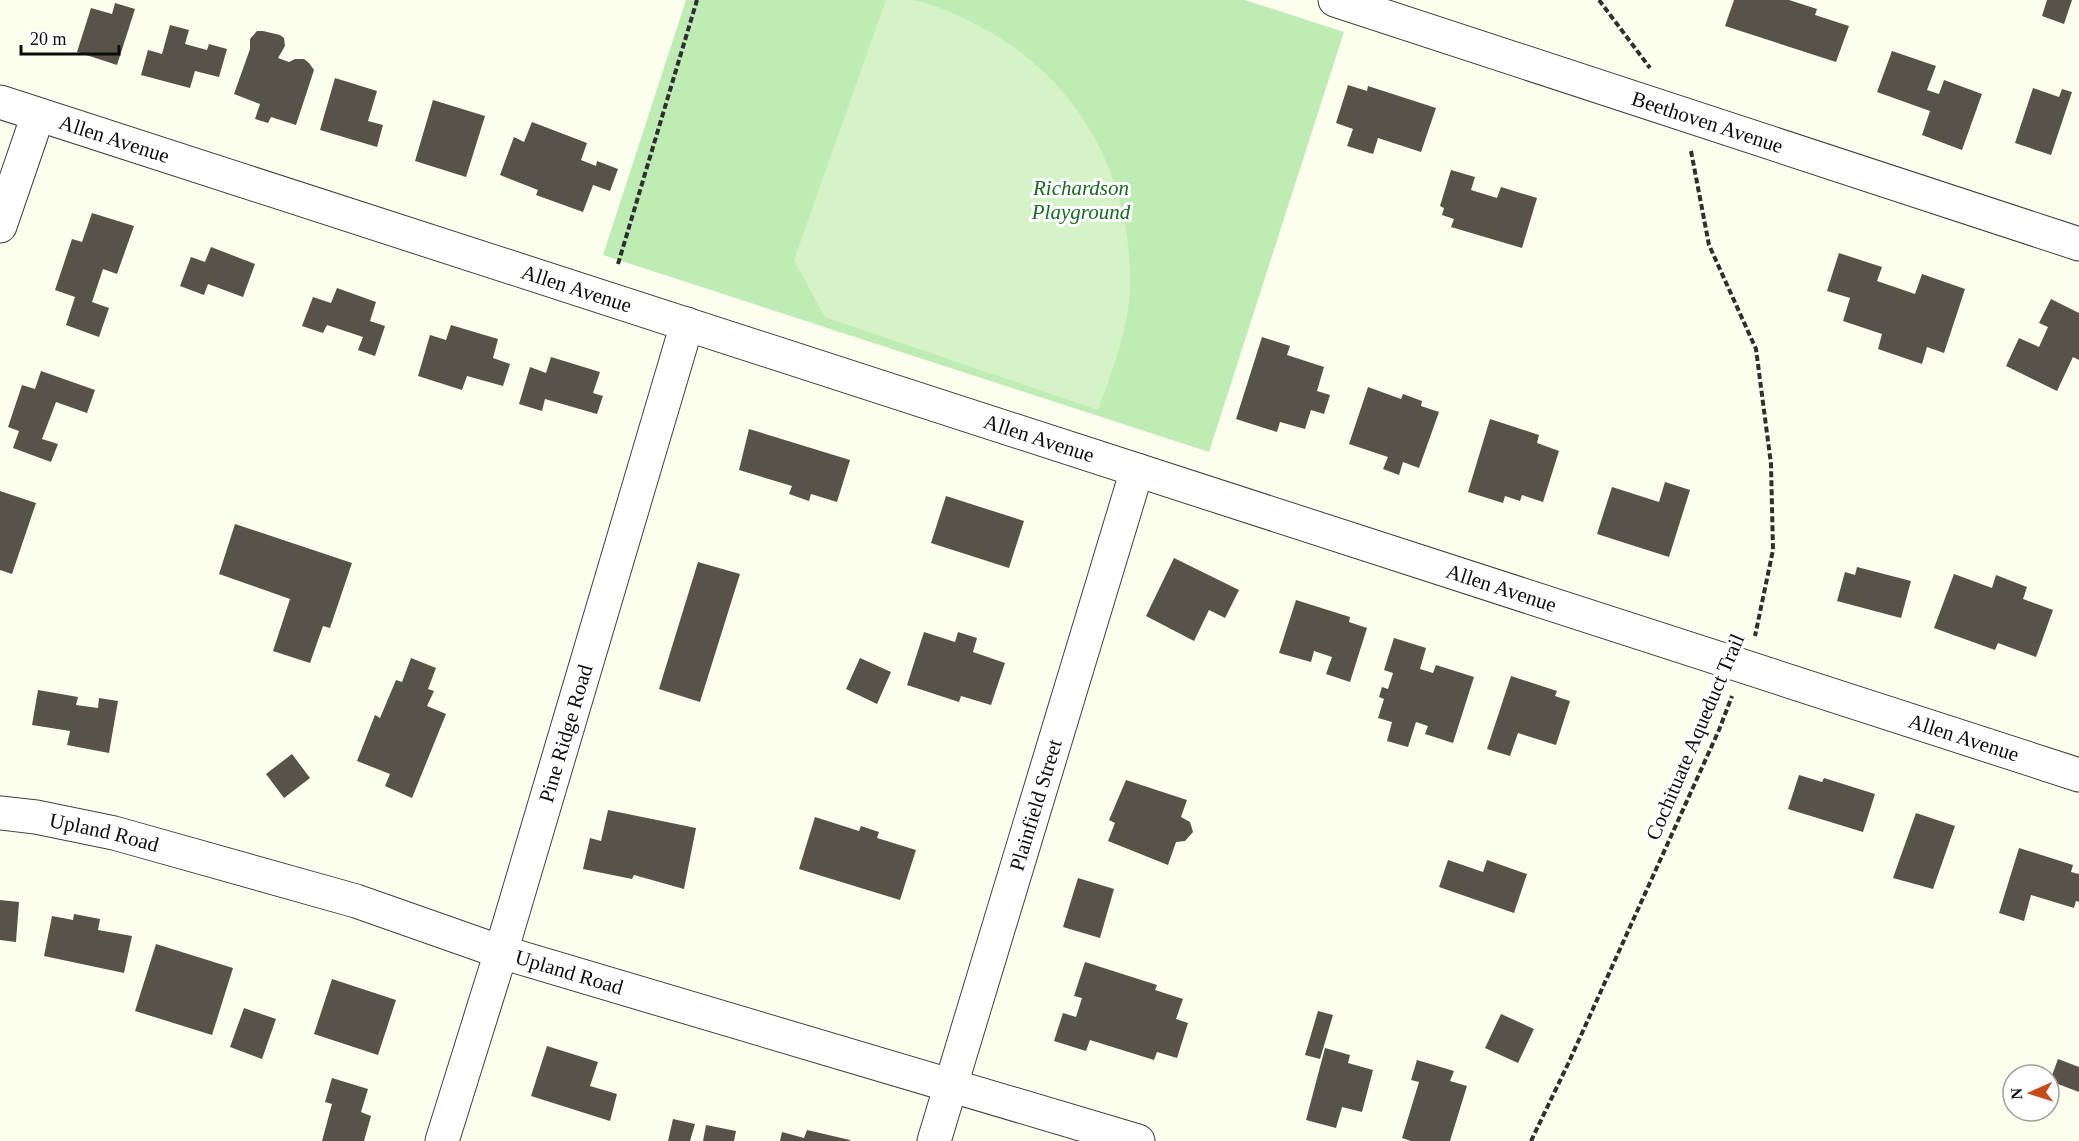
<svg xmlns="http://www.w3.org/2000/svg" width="2079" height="1141" font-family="'Times New Roman',serif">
<rect width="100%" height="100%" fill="#fdffee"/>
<path fill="#bfecb5" d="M686,0H1245L1344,32L1209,452L603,255Z"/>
<path fill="#d6f3c7" d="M886,0C895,0 904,0 913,0C934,3 973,22 992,33C1084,88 1132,181 1130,288C1128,331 1112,371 1098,410L825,317L794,260Z"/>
<path fill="#575349" d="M1734,0H1789L1817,9L1815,15L1849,26L1836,62L1725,26Z
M2047,0H2072L2064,24L2042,16Z
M115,3L135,9L117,65L77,52L91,8L112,14Z
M170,25L189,30L185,44L207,50L209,44L227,49L219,77L195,71L190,88L141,75L148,50L162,54Z
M257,31H263L280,35L284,38L285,46L278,58L289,62L295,59H304L309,63L314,70L296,125L271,117L268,123L255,119L260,104L234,94L250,49V39Z
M1892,51L1936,66L1927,90L1939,94L1944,80L1982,94L1962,150L1922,135L1930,111L1877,92Z
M335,78L377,91L368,121L383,125L377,147L320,130Z
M1348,85L1367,91L1368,86L1436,108L1421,152L1378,138L1373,154L1347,146L1353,129L1336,123Z
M2033,88L2059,97L2062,89L2072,92L2051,155L2015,143Z
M433,100L485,116L466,177L415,161Z
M532,122L587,143L581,160L596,166L597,161L618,169L610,191L593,185L583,212L536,195L538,190L500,175L514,137L524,142Z
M1451,170L1475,177L1471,190L1497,198L1501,187L1537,198L1522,248L1451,227L1454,219L1442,215L1444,208L1440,206Z
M92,213L134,226L117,274L103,269L92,302L109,308L99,337L66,325L75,297L55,290L72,239L82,242Z
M211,247L255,264L243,297L208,284L204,295L180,286L191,257L205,262Z
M1839,253L1882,267L1877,281L1915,294L1922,274L1965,289L1944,353L1927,347L1922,364L1878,349L1882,334L1843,321L1850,298L1827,291Z
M337,288L376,302L370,321L385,326L375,356L358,350L363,337L327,325L323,333L302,326L313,297L331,303Z
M2051,299L2079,313V360L2073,357L2057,391L2006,366L2019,338L2039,347L2048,327L2039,323Z
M451,325L498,339L493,358L510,364L503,386L467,376L462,390L418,376L430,335L446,340Z
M1262,337L1290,346L1287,355L1324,367L1317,391L1330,395L1324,414L1311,410L1305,429L1280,422L1277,432L1236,419Z
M551,357L600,372L593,393L603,396L597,414L545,399L542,411L519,404L530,367L546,373Z
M41,371L95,390L87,413L56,402L42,439L58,444L51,462L13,448L19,431L8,427L22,385L35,389Z
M1368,387L1401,399L1403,394L1422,401L1421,406L1439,412L1419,468L1403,462L1399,475L1383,469L1388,457L1349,444Z
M1490,419L1539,435L1537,443L1559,451L1543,502L1522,495L1520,501L1505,496L1503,503L1468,492Z
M749,429L850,460L837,502L811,494L809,501L789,494L792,486L739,470Z
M1665,482L1690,490L1669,557L1597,534L1612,487L1659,502Z
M0,491L36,503L12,574L0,570Z
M946,496L1024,521L1009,568L931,543Z
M235,524L352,563L330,628L323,626L310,663L273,651L290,599L219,574Z
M1174,558L1239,590L1225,618L1209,610L1194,641L1146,616Z
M698,562L740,574L700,702L659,689Z
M1857,567L1911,581L1901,618L1837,601L1845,572L1855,575Z
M1954,574L1992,588L1996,575L2027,587L2023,599L2053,610L2036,657L1998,643L1995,650L1934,628Z
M1296,600L1350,617L1349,622L1367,628L1350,682L1326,674L1332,657L1314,651L1311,662L1279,653Z
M924,632L955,642L958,632L977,638L973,652L1005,663L991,705L961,696L959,702L907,685Z
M1394,638L1426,648L1420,669L1433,673L1436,665L1474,677L1453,743L1425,734L1428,726L1416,722L1408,747L1387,741L1392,722L1378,718L1384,699L1379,697L1382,687L1388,689L1393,673L1384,670Z
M411,658L436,668L428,689L434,691L427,706L446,714L412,798L385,786L390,774L357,761L375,715L380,718L396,680L402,682Z
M860,658L891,672L877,704L846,689Z
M1511,676L1557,691L1555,696L1570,701L1556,745L1518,733L1510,756L1487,749Z
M38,690L78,697L76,705L98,708L99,698L118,701L109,753L67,745L70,731L32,725Z
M292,754L310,778L284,798L266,774Z
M1799,775L1822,782L1824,778L1875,794L1863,832L1788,809Z
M1126,780L1187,800L1181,817L1190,822L1193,832L1185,841L1176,842L1168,865L1108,841L1115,823L1109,820Z
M608,810L696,828L684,889L634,875L632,879L583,869L590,838L601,841Z
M1916,813L1955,826L1933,889L1893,878Z
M815,817L859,831L861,826L879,832L877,838L916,850L900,900L799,869Z
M2019,848L2073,865L2071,872L2079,874V902L2076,901L2074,908L2031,895L2024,921L1999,913Z
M1448,860L1483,872L1487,860L1527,874L1514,913L1439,887Z
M1078,878L1114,889L1100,938L1063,927Z
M0,900L19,902L16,942L0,940Z
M74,914L100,919L98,930L132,936L124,973L44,956L52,916L73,920Z
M156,944L233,968L212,1035L135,1011Z
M1085,962L1157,985L1155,990L1183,999L1176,1019L1188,1023L1177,1058L1157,1052L1154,1060L1090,1040L1086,1051L1054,1041L1063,1013L1076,1017L1082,998L1074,996Z
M332,979L396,1000L378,1055L314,1034Z
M244,1008L276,1019L262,1059L230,1047Z
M1318,1011L1333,1015L1320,1059L1305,1055Z
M1501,1014L1534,1029L1518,1063L1485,1048Z
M547,1046L598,1062L590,1086L617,1094L610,1121L531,1096Z
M1325,1048L1350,1055L1348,1063L1373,1070L1362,1112L1342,1107L1336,1128L1306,1120Z
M2058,1059L2079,1067V1092L2050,1081Z
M1417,1060L1454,1071L1450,1081L1467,1086L1450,1141H1411L1402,1138L1419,1082L1411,1080Z
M332,1078L368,1089L361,1112L371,1116L364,1141H322L332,1104L325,1102Z
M673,1119L695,1124L690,1141H668Z
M706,1125L736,1131L734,1141H703Z
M807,1130L850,1140V1141H780L782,1132L804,1138Z"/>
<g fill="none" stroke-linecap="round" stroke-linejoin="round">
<defs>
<g id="street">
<path id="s1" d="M1335,0L2079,244"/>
<path id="s2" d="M0,102L2079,775"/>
<path d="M0,226L38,115"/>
<path id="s3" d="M0,813L36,817L114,833L356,901L501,952L1138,1141"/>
<path id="s4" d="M442,1141L501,952L687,324"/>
<path id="s5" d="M934,1141L1137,470"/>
</g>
</defs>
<use href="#street" stroke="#404040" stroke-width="35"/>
<path stroke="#2f2f2f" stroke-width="4" stroke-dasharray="6 3" stroke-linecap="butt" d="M1599,0L1650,68
M1691,151L1709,245L1756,349L1771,464L1773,550L1755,636
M618,264L697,0
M1531,1141L1568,1064L1719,730L1732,696"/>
<use href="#street" stroke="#fff" stroke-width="33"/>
</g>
<g text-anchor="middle" stroke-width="6" stroke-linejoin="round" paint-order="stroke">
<g font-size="21" fill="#0d0d0d" stroke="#fff">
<text dy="7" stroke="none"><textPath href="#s1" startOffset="392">Beethoven Avenue</textPath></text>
<text dy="7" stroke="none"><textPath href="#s2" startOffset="120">Allen Avenue</textPath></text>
<text dy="7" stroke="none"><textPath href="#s2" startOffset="606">Allen Avenue</textPath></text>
<text dy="7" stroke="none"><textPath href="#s2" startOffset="1092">Allen Avenue</textPath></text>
<text dy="7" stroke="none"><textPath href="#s2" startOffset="1578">Allen Avenue</textPath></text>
<text dy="7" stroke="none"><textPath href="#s4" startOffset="426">Pine Ridge Road</textPath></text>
<text transform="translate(1695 737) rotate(-67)" y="7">Cochituate Aqueduct Trail</text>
<text dy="7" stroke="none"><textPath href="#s2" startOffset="2064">Allen Avenue</textPath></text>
<text dy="7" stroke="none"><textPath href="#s5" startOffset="351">Plainfield Street</textPath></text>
<text dy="7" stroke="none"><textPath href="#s3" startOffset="106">Upland Road</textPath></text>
<text dy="7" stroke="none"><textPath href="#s3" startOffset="592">Upland Road</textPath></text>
</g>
<g font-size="21" font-style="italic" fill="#196a23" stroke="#fff">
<text x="1081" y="195">Richardson<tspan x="1081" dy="24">Playground</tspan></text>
</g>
</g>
<g transform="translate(2031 1093) rotate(267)"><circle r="28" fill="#ffffff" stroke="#9e9e9e" stroke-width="1.5"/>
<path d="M0-4.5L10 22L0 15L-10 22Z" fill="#c74c1c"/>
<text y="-9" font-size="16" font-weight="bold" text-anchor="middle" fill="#0d0d0d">N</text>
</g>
<path d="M21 45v9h98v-9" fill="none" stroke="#0d0d0d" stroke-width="3"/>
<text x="30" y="45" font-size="18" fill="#0d0d0d" stroke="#ffffff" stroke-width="4.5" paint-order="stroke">20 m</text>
</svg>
